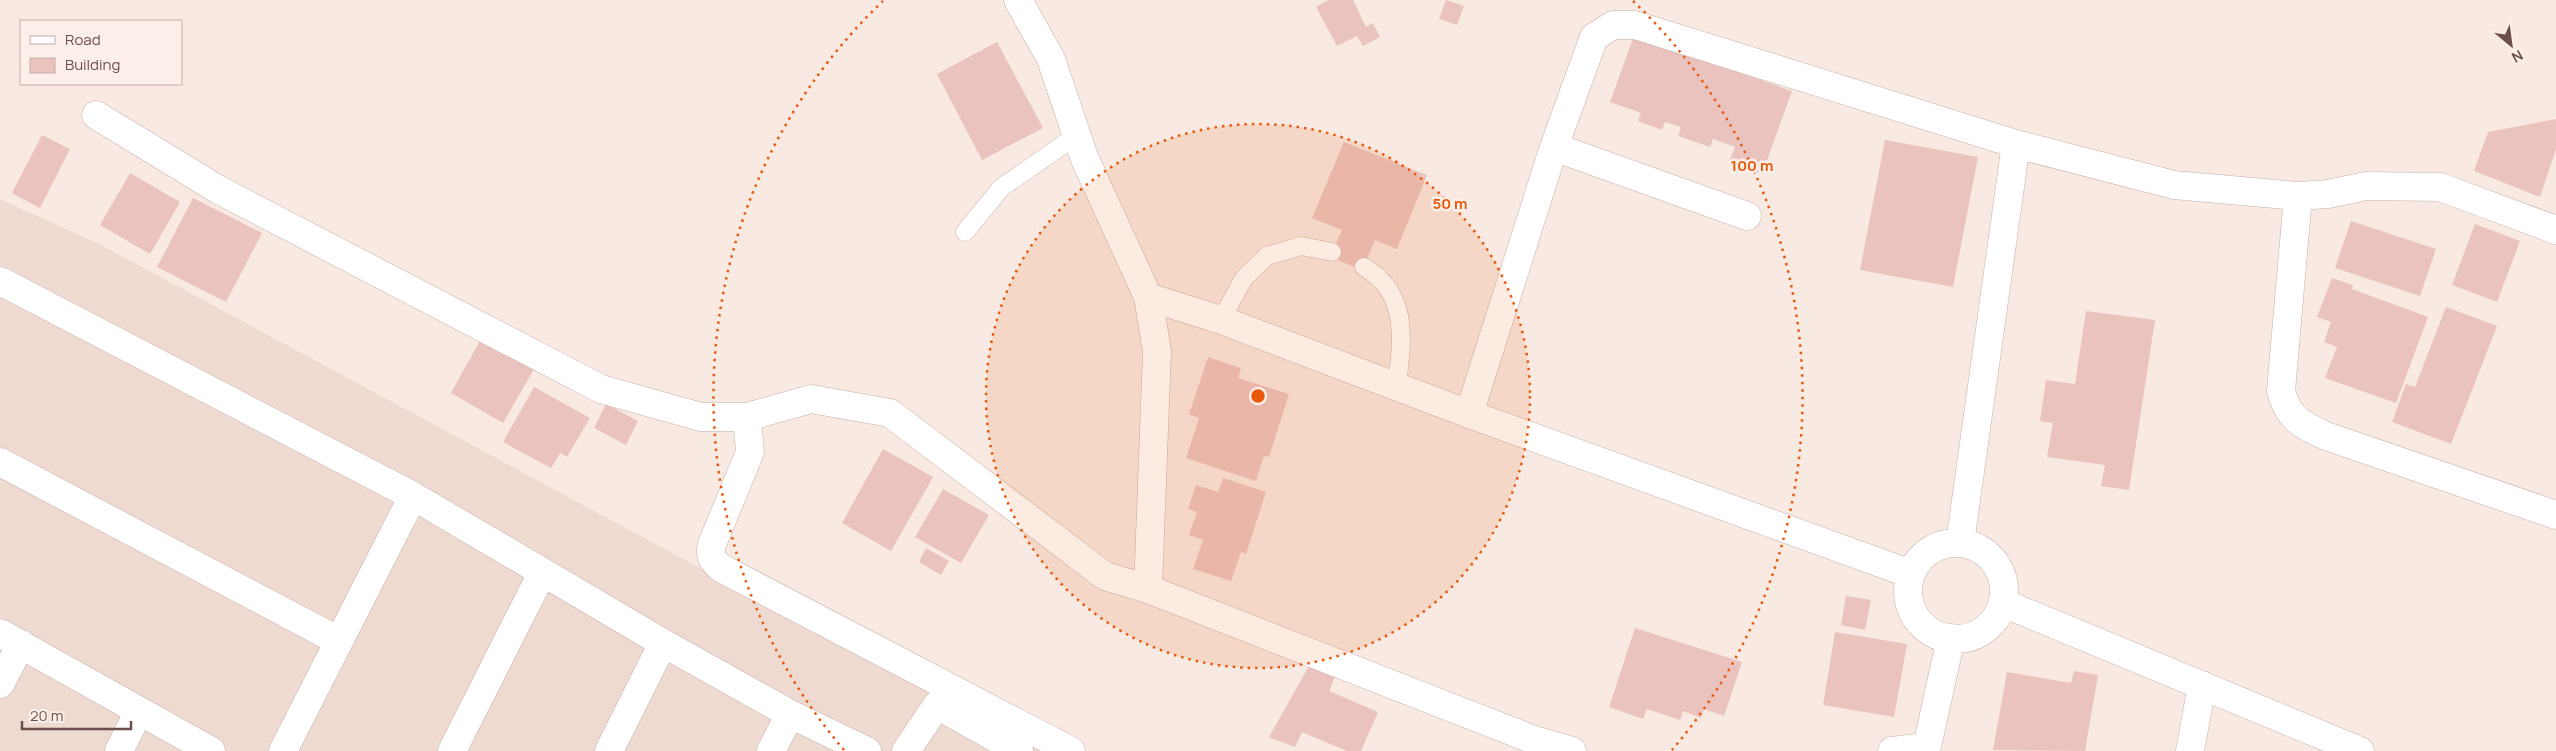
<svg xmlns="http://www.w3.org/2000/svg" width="2556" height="751" font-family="Manrope,sans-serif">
<rect width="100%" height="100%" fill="#f8e9e2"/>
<path fill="#efdad2" d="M0,199L101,245L852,650L1046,751H0Z"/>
<path fill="#eac3be" d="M1329,0H1353L1366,27L1373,23L1380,37L1363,46L1357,36L1337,46L1316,7Z
M1446,0L1464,6L1457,25L1439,19Z
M1634,36L1792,91L1762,174L1729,162L1735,147L1713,139L1710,147L1678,136L1681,127L1665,122L1662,130L1638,121L1641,113L1610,102Z
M997,42L1043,128L982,160L937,74Z
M2556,119V149L2540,197L2474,171L2488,132Z
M42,135L70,149L40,208L12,193Z
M1885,140L1978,157L1953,287L1860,270Z
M1344,142L1427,175L1397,249L1375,240L1362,270L1330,257L1342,230L1312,218Z
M130,173L180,202L150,254L100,225Z
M193,198L262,233L226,302L157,267Z
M2351,221L2436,249L2420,296L2335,268Z
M2475,224L2520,241L2497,302L2452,285Z
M2332,278L2353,285L2352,289L2428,317L2396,403L2325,378L2337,347L2324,342L2331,322L2317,317Z
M2446,307L2497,326L2451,444L2392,422L2406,384L2415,387Z
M2086,311L2155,320L2129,490L2101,486L2105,465L2047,457L2053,423L2040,421L2046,380L2075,384Z
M481,339L534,369L503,423L451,393Z
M1208,357L1241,368L1238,378L1289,394L1269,457L1264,456L1256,481L1186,458L1199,418L1189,414Z
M534,387L590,418L567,457L560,453L551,468L503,442Z
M606,404L638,421L626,445L594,428Z
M883,449L933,477L891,551L842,523Z
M1223,478L1266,492L1246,554L1241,552L1231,581L1193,569L1203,540L1189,535L1197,512L1188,509L1196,485L1218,492Z
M943,489L989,515L961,563L915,537Z
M926,548L949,561L941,575L919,562Z
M1846,596L1871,600L1865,630L1841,625Z
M1635,628L1742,662L1724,716L1704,709L1701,718L1683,711L1680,720L1647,709L1643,719L1609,707Z
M1835,632L1907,644L1894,717L1823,705Z
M1309,666L1335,677L1329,691L1378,712L1361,751H1347L1302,732L1295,747L1269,737Z
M2074,671L2098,675L2085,751L1993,750L2007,672L2071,683Z"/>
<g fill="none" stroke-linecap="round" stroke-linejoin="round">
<defs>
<path id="service" d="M965,232L1001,188L1077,135
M1364,267C1410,294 1402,341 1397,386
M1221,320L1244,278L1267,256L1301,246L1332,252"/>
<path id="minor" d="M1018,0L1051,59L1084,157L1148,297L1157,351L1148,589
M96,115L219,190L601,389L701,417H747L811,399L890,413L1105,576L1148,589L1534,740L1572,751
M1554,147L1747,216
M2298,196L2281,391C2288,418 2301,425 2326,436L2556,515
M0,281L413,496L663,643L790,714L867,751
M1148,297L1221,320L1469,414L1911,574
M1469,414L1554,147L1594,37L1613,25H1635L2016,144L2174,185L2298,196L2328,194L2366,186L2440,187L2556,230
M747,417L750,452L712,544C709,557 712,560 721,568L1071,751
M0,462L339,641
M1960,543L2016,144
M1908 591a48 48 0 1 1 96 0a48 48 0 1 1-96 0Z
M2003,603L2360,751
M0,633L211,751
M0,684L21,644
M119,751L139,711
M283,751L413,496
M452,751L542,573
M609,751L663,643
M771,751L790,714
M906,751L937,705L1019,751
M1892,751L1926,747
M1926,751L1951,638
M2190,751L2202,685"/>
</defs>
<use href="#service" stroke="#c7b0ab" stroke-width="19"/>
<use href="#minor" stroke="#c7b0ab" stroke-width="29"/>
<use href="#service" stroke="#fff" stroke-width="18"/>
<use href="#minor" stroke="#fff" stroke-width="28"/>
</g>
<circle cx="1258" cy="396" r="272" fill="#e8590c" fill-opacity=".12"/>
<g fill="none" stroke="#e8590c" stroke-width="2.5" stroke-dasharray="2.5 5">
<circle cx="1258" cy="396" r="272"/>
<path d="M844 750A545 545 0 0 1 883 1M1633 1A545 545 0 0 1 1672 750"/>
</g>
<circle cx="1258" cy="396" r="8" fill="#e8590c" stroke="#fceee8" stroke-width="2.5"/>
<g font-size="15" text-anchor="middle" font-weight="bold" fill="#e8590c" stroke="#fceee8" stroke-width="5" stroke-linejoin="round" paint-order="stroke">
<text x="1752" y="171">100 m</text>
<text x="1450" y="209">50 m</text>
</g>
<rect x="20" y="20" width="162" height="65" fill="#fceee8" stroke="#c2aeaa"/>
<rect x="30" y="36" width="25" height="8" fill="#ffffff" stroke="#c2aeaa"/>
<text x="65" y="45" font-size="15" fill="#6c4f4c">Road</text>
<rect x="30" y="58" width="25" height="15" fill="#eac3be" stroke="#c2aeaa"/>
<text x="65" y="70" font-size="15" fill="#6c4f4c">Building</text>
<g transform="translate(2511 45) rotate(151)" stroke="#fceee8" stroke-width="4" paint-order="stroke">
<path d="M0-4L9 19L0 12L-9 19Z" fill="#6c4f4c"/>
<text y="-8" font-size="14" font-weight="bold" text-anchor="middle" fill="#6c4f4c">N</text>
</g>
<path d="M22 721v8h109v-8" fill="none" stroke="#6c4f4c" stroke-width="2.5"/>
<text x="30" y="721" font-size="15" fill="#6c4f4c" stroke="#fceee8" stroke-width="4" paint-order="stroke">20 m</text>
</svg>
